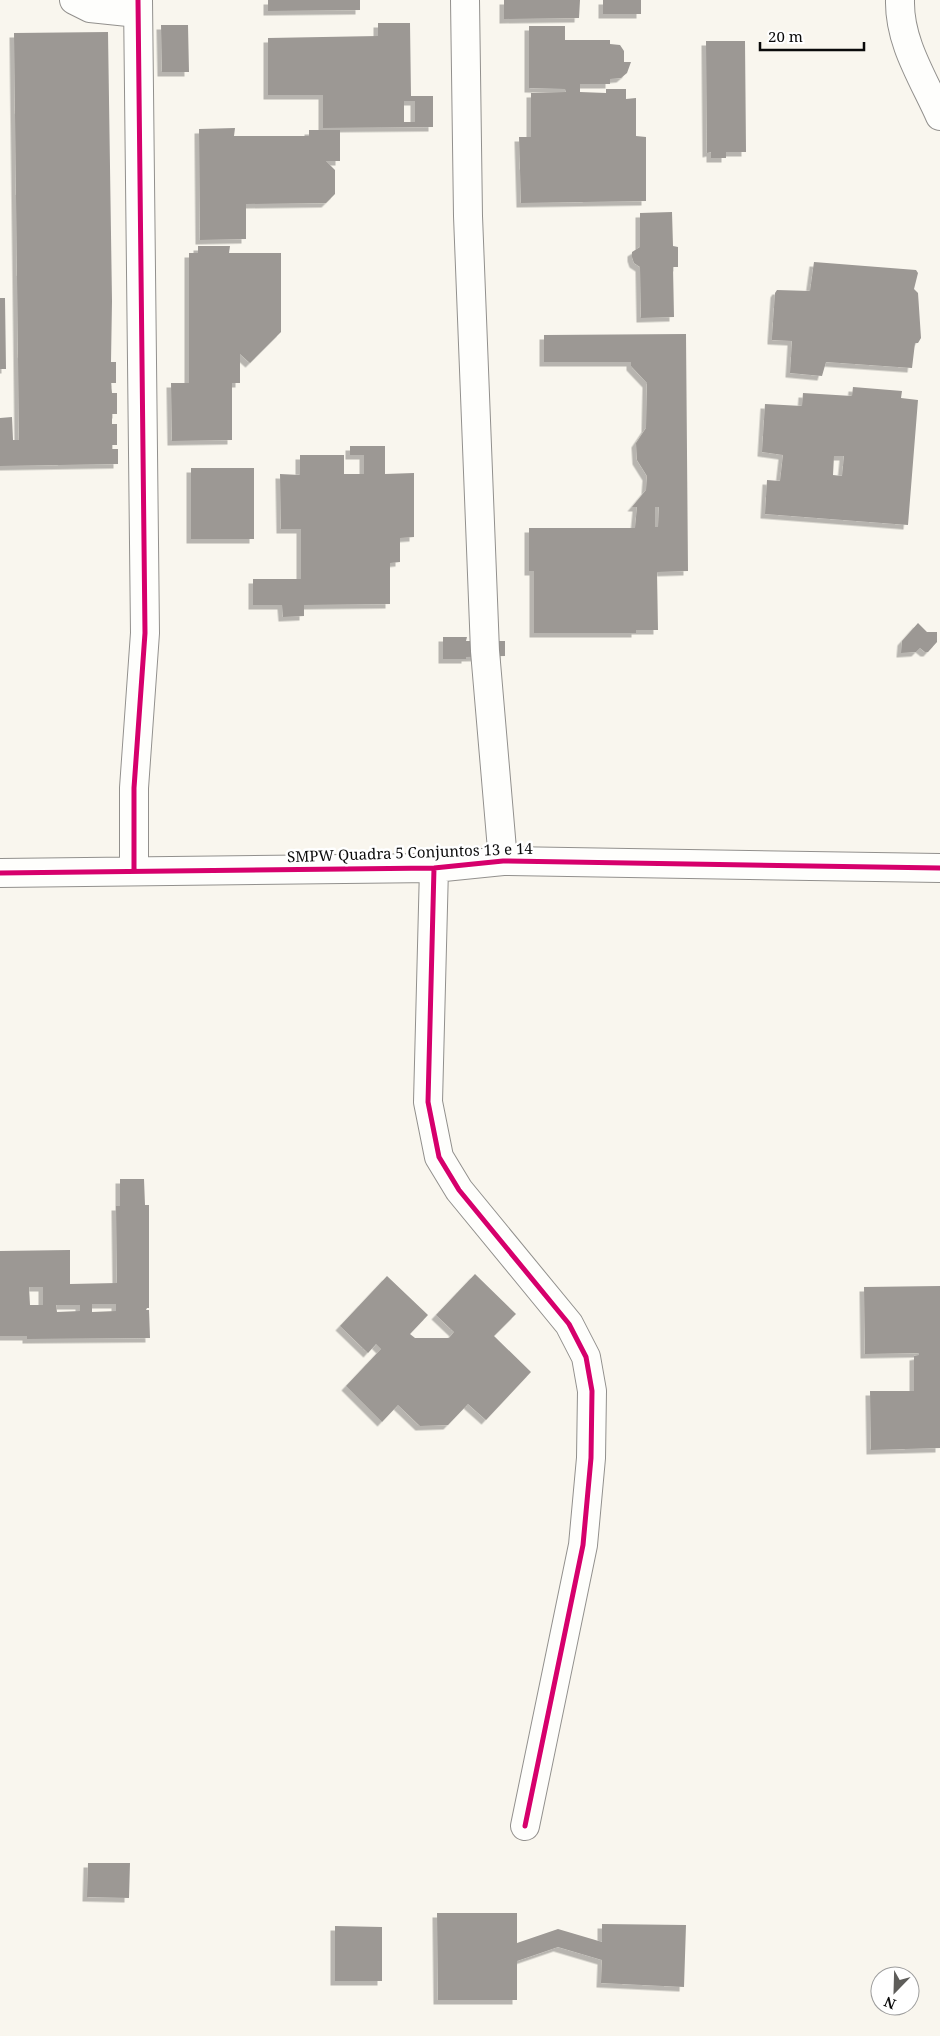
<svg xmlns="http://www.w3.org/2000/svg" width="940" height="2036" font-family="'Noto Serif',serif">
<defs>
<filter id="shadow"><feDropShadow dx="-4.5" dy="4.5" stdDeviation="0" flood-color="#0004"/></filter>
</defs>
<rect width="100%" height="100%" fill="#f9f6ee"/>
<path fill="#9c9894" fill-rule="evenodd" filter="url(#shadow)" d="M268,0H360V10L268,11Z
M504,0H580L579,18L504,19Z
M603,0H641V14H603Z
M378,23H410L411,96H433V127L323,128V95H268V38L378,36ZM404,101H415V122H404Z
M161,25H188L189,72H162Z
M529,26H565V40H610V44L620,45L624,51V62H631L627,73L621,78L610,79V84H580V92L606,93V89H626V99L636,98V136L646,137V201L521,203L519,137H531V93L566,92L565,89L529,88Z
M108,32L112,301L111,362H116V383H111L112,393H117V414H112V424H117V445H112V449H118V464L0,466V418L12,417L13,440H19L14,33Z
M706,41H745L746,152H726V158H711V152L707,153Z
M235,128L234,136H309V130H340V161H326L335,170V194L326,203L246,204V239L200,240L199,129Z
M672,212L673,246L678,247V267H673L674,317L641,318L640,267L634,263L632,257V252L640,247V213Z
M198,246H230L229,253H281V332L250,363L240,354V383H216H232V440L172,441L171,383H189V253H198Z
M814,262L916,270L918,273L914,289L918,293L921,338L918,343H915L912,368L826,362L822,376L790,373L792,341L772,340V337L775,293L777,290L810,291Z
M0,298H5L6,369H0Z
M686,334L688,571L657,572L658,630H636V633H534V571H529V528H635L637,507H632L646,490L647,476L637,460L636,443L646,428L647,383L631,366V362H544V335ZM655,507H659L658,527H655Z
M853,387L902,391L901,398L918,400L908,525L765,514L767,480L780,481L783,455L762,452L765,404L802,406L803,393L852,396ZM834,456H844L842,476L833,475Z
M350,446H385V474L414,473V537L400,538V562L390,563V604L304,605V616L283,617L282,605H253V579H301V529H281L280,474L300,475V455H344V474H364V455H350Z
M191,468H254V539H191Z
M918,623L927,632H937V642L928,652H925L920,648L916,652L901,653L902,641Z
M443,637H467L466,641H505V656L466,657V659H443Z
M120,1179H144L145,1205H149V1308H147L146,1310H149L150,1338L27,1339V1336H0V1251L70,1250V1284L117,1283L116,1206H120ZM29,1287H43V1305H30ZM92,1304H116V1311L92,1312ZM56,1305H80V1311L57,1312Z
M475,1274L516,1314L494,1336L531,1372L486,1420L468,1404L448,1425L420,1426L398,1405L382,1422L346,1386L381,1349L376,1344L368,1353L340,1326L387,1276L428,1315L410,1334L415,1338H449L454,1332L436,1315Z
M940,1286V1448L871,1450L870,1391H914V1356L919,1355V1353L865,1354L864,1287Z
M88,1863H130L129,1898L87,1897Z
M437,1913H517V1943L558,1929L602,1942V1924L686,1925L684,1987L601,1983L602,1960L558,1947L517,1961V2000H438Z
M335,1926L382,1927V1981H335Z"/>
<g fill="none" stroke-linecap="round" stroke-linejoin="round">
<defs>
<path id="minor" d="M74,0L90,8L138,13
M465,0L468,216L485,651L503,861
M900,0C899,42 923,78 940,116
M434,868L428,1102L439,1157L459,1190L569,1324L586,1357L592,1391L591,1458L583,1545L525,1826
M134,871V788L145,633L138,0
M0,873L434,868L503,861L940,868"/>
</defs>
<use href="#minor" stroke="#92908d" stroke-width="30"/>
<use href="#minor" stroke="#fefefc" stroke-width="28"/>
<defs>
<path id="cycleway" d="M434,868L428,1102L439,1157L459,1190L569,1324L586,1357L592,1391L591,1458L583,1545L525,1826
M134,871V788L145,633L138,0
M0,873L434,868L503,861L940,868"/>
</defs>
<use href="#cycleway" stroke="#fff" stroke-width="8"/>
<use href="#cycleway" stroke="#d6006c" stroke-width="5"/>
</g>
<g text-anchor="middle" stroke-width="5" stroke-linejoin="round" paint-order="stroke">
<g font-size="15" fill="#0a0a0a" stroke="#fff">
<text transform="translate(410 853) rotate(-2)" y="5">SMPW Quadra 5 Conjuntos 13 e 14</text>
</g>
</g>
<g transform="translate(895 1991) rotate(203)"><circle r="24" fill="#ffffff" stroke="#9d9d9d"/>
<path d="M0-4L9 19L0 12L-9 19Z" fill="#5e5d5a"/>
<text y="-8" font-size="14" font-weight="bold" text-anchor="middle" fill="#0a0a0a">N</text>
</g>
<path d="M760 42v8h104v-8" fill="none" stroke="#0a0a0a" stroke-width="2.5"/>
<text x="768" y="42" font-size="15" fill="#0a0a0a" stroke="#ffffff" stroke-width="4" paint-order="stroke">20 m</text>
</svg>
